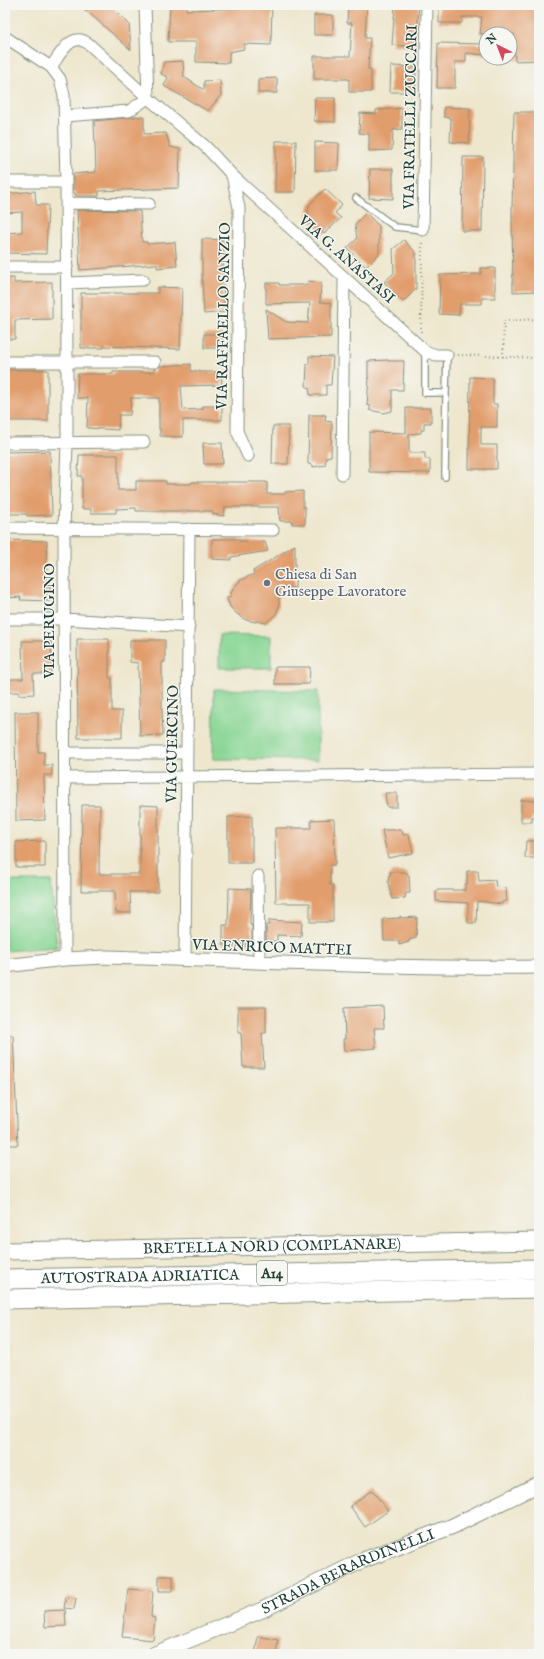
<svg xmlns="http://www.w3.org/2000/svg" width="544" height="1659" font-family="'IM FELL English',serif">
<rect width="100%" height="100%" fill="#f6f6f2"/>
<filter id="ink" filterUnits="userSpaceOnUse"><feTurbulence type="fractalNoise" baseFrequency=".025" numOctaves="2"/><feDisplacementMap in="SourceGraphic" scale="8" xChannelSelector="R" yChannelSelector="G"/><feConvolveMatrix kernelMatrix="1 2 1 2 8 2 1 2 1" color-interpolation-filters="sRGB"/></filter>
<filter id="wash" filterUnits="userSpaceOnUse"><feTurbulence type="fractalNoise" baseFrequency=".012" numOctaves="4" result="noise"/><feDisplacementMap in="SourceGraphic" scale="16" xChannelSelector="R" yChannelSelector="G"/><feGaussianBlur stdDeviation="0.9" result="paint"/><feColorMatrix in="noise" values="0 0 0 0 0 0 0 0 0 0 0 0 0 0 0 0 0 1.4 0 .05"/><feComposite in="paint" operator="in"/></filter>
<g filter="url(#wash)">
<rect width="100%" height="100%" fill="#eee7ce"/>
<path fill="#87d593" stroke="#538964" d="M219,635L271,636V668H219Z
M214,689L318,691V760L213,759Z
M5,881H51L57,947L5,951Z"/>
<g id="blocks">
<path fill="#e29d6c" d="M80,5H110L129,24L131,50Z
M170,5H187L186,10L252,8V5H272L271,45L244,44V49L229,52V63L196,62V42H168Z
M348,5H367L365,38H370L368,69H371V92H349V79H314V56H350L352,23H347Z
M395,5H419L416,47L392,45Z
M439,5H539V60L515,61L514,34H480L482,17H462V23H439Z
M314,15H333V35H314Z
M438,43L486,44V55L466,53V62H455V88H437Z
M183,61L184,77L204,90V81L220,80L221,95L208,111L164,86L168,77L161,74L164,62Z
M391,66L416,67L415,92H390Z
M277,78V93H258V79Z
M315,98H335V122L314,121Z
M444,107L470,108L469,143L450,142L451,118L444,117Z
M402,108V129L393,130L392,150L369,151V134L359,133L360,113L376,114V110Z
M514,112H539V291L513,292L512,212Z
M144,116V134L166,133L170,147L180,149L179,188L99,191V196H76L75,193H73V174L96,172L94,121Z
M276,141H296L295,192H275Z
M315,142L339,143L338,170H315Z
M463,157H483L482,231H462Z
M370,169H393V199L369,198Z
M325,189L342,205L335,213L341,218L324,234L307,218L309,205Z
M35,191L36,205H48L46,254L5,253V233L22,232V212L5,213V194Z
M77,210L140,211L142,242H147V244L175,242L177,266L157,268V264L80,270Z
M366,213L379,226V254L366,267L347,248L357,239L355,224Z
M202,239L224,240L223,275H222L225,312L204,314L202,280Z
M404,240L416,253V289L403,302L384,282L394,273L393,249Z
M481,268H495V298H482V304H460L459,315L439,314L440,275L481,274Z
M5,278H14V283L52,282V319L15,320V339H5Z
M308,281L321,283L320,302L331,303V337L268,339L266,309L286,322L308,323L310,303L266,304V283H279V285H308Z
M158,287L182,288L180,349L104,346V348H81V293H158Z
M204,334H222V348H204Z
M309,356L333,357L331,385H326V395H310L309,388L306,386L307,364H309Z
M388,360V361H404L403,390H392V411L384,413L369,410L371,406L367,405L369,378H368V361Z
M191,364V371H199V372H221L222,385L181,386L183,410L203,409V406H222V420H183V437L160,436V429H159V398H131L130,415H119L118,430L87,428L88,398H77L78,374H113V372H154V369L160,366Z
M5,370H48V421H5Z
M470,377L493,378V404H497V427H481V445H497V469H469Z
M406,408H431V423H424V430H421V433L409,434V453H425V459H430V473L369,472V432L406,433Z
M309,415H326L325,421L332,422L331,456L326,457L325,465L313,467V465L308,464Z
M273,426H289L288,464H272Z
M203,443H222L223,464H204Z
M50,451L52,515L27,516V514H5V452Z
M79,455H118V490H136V481H166V484H191L192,482H267V494H285V492L303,491V507H305V524H292V521H280L279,507H225L224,516L213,514L212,511H136V508L116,509V513H91V509H82V476H78Z
M212,539H239V541L265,542L268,551L231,557V560L212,559Z
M5,540L47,541L45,578L50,577V601L20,600L21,597L5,598Z
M295,545V588H279V606L276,614L266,623L257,621L256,622L246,620L237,614L230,607L227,598L231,596V593L235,586L241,580L254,574L253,571Z
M77,639H109V678H112V711H122V738H78Z
M130,640H165V662H162V710L163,735L140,736L138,663L130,662Z
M22,641H51L52,665L51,666V674H33L34,694L19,695V692H5V679H23Z
M275,667H310L309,684H275Z
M15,712H38V752H44V765H52V775H44V777L45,820L16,821Z
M385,793H397V807H387Z
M521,800L539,801V817H532V822H521Z
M82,805H100L99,874H140V805L158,806V892H130L131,913H116L115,891H81Z
M252,816V863H228V817Z
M334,819L335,865H330V885H333V922H310V903H276L275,828H311V820Z
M382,830H402L403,835L409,834L413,853L388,858Z
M45,841V867H16V842Z
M526,841H539V858H525Z
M467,871H478L479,881L495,880L496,887L506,888L507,901L502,902V904L477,901L476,923H468V903L436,901V890H465V884H467Z
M390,872H405L409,875L410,893H406L405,898L392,899L388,882L389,875H391Z
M229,888L251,889L250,925H252V944L223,945V925H228Z
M400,916L402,918L417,917L416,938L409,940V942L399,945V941H384L383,919L400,918Z
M269,920L302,922L301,936L277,935V941H266V925H269Z
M383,1006L384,1028H374L376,1048L344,1051L343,1039H345L344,1008Z
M238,1007H266V1033H262L264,1067H243L241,1033H238Z
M5,1035H13L18,1145H5Z
M372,1490L388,1511L365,1527L350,1506Z
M159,1576H173V1591H159Z
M128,1589L153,1591L151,1617L155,1618L153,1640L122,1637Z
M66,1597L76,1598L74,1609L64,1608Z
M65,1610L66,1626L45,1627L44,1611Z
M258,1636L278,1640L276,1654H255Z"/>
</g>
</g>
<g filter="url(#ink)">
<use href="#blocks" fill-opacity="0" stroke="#869281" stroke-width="1"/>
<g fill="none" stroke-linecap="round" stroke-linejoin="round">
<defs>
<path id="service" d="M356,198L395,227L423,230
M425,351V393H446L447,355
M445,477L446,393"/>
<path id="minor" d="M145,5L148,98
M5,37L51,67L60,79L64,95L66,182L67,363V443L64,529L65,959
M51,67C58,58 67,38 81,40C84,41 88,43 90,45L148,98L206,147L232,175L425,351L436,355H447
M65,116L129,111L148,98
M232,175L239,208L237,431L248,456
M5,182H66
M66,203L149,204
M423,230L427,5
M5,267H67
M67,283L143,280
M5,362H155
M5,443L144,442
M342,474L344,277
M5,528L273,530
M5,619H65L189,627
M65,753H187
M65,778L539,774
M258,876L259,962
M185,959L189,529"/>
<path id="tertiary" d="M5,966L65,959L106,957C250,961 394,969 539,967"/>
<g id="secondary">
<path id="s1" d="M155,1654L262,1610L361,1561L453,1526L539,1484"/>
</g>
<g id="primary">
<path id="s2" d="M5,1251L539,1241"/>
</g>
<g id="motorway">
<path id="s3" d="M5,1279L539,1269"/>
<path d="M5,1299L539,1288"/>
</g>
</defs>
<use href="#service" stroke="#869281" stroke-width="8"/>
<use href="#minor" stroke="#869281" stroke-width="13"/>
<use href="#tertiary" stroke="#869281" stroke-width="15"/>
<use href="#secondary" stroke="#869281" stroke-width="17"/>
<use href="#primary" stroke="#869281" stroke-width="19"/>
<use href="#motorway" stroke="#869281" stroke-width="21"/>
<path stroke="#869281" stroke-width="2" stroke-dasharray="1 3" stroke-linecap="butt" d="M421,332L422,241
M458,355L539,358
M503,357L504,321L539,319"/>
<use href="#service" stroke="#fff" stroke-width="5.5"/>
<use href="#minor" stroke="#fff" stroke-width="11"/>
<use href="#tertiary" stroke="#fff" stroke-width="13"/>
<use href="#secondary" stroke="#fff" stroke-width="15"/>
<use href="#primary" stroke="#fff" stroke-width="17"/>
<use href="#motorway" stroke="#fff" stroke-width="19"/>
</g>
</g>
<circle fill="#6b7280" stroke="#f6f6f2" stroke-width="1.5" cx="267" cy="583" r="4"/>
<g text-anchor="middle" stroke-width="3" stroke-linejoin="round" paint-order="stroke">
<rect fill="#f6f6f2" stroke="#60746d" stroke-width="1" x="257" y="1261" width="30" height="24" rx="3"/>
<g font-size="14" font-weight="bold" fill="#1f3d34">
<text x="272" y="1278">A14</text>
</g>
<g font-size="15" fill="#1f3d34" stroke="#f6f6f2">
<text transform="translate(410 117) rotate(-89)" y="5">VIA FRATELLI ZUCCARI</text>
<text transform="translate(347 259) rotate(42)" y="5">VIA G. ANASTASI</text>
<text transform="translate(223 316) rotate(-89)" y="5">VIA RAFFAELLO SANZIO</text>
<text transform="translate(49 621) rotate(-90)" y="5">VIA PERUGINO</text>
<text transform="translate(172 744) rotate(-89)" y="5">VIA GUERCINO</text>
<text transform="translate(272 947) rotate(2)" y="5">VIA ENRICO MATTEI</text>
<text dy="5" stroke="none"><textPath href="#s2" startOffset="267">BRETELLA NORD (COMPLANARE)</textPath></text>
<text dy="5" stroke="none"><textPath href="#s3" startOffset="135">AUTOSTRADA ADRIATICA</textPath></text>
<text dy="5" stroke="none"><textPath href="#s1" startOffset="210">STRADA BERARDINELLI</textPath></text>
</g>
<g font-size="15" fill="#5b616d" stroke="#f6f6f2" text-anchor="start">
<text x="275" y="579">Chiesa di San<tspan x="275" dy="17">Giuseppe Lavoratore</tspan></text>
</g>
</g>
<rect width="544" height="1659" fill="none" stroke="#f6f6f2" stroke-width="20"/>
<g transform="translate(498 46) rotate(318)"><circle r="19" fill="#f6f6f2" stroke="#a0aca6"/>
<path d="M0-3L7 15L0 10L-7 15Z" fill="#d1495b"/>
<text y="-6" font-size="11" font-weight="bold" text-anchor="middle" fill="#1f3d34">N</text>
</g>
</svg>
